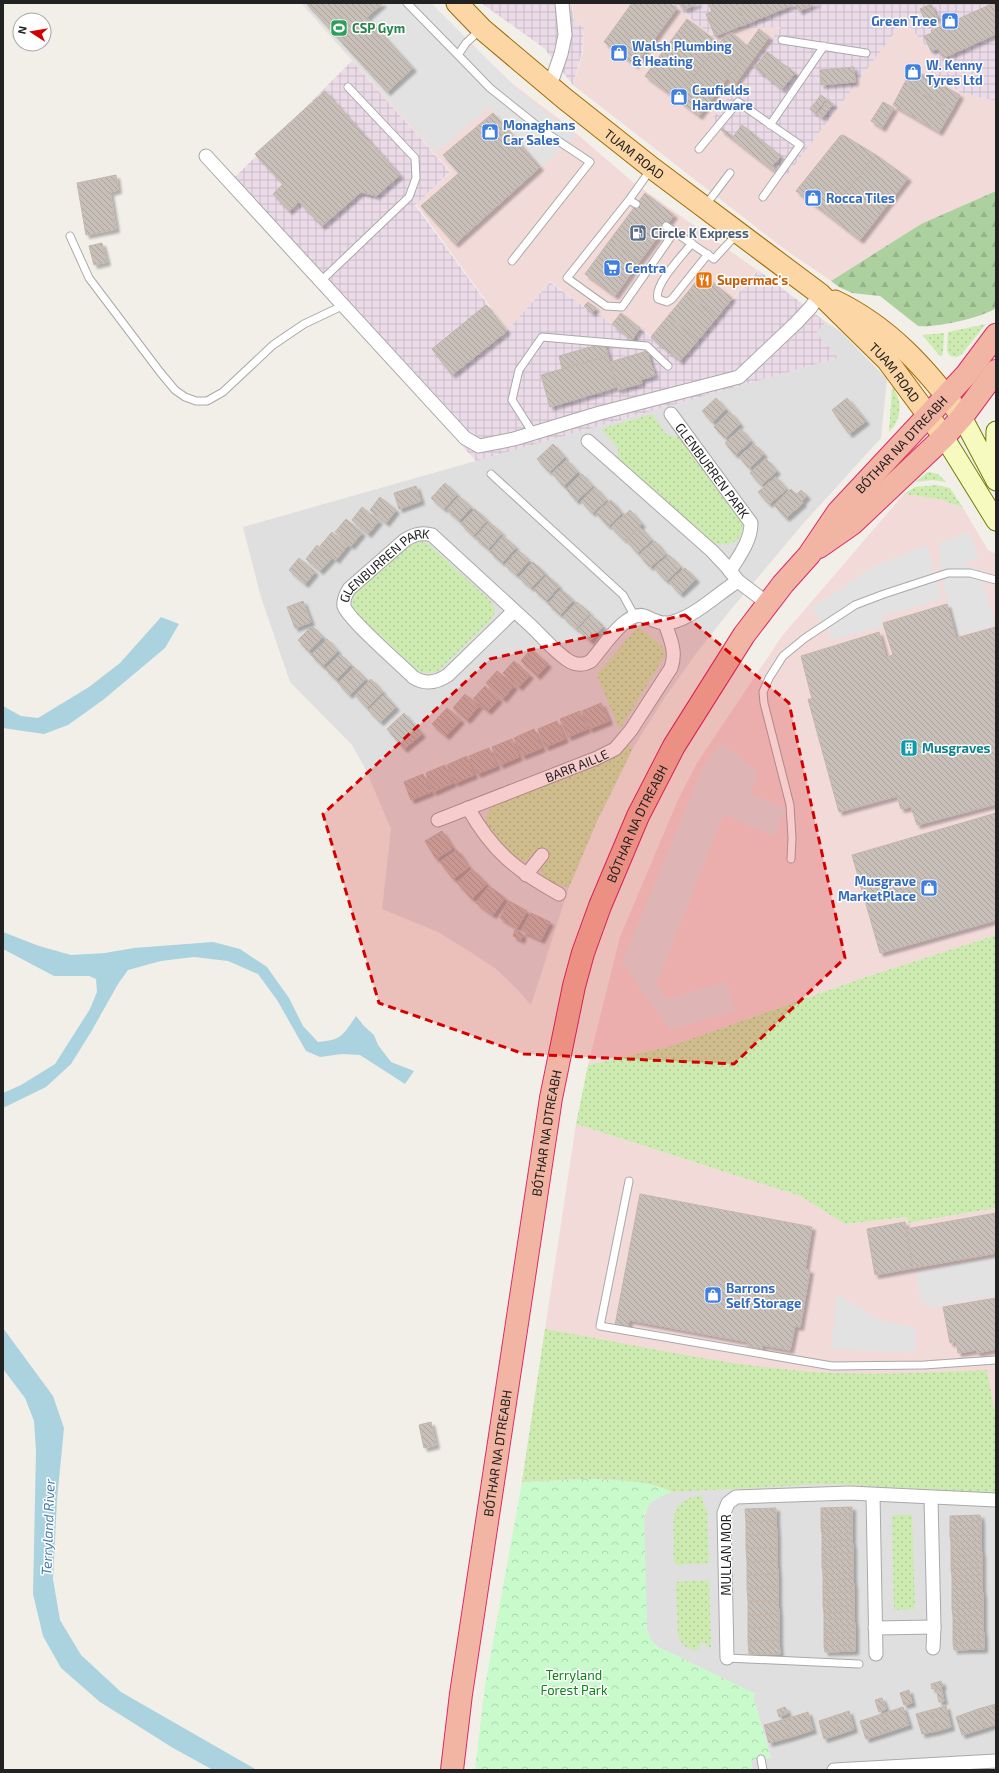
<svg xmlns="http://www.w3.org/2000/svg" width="999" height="1773" font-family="'Exo 2',sans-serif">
<defs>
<pattern id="industrial-grid" width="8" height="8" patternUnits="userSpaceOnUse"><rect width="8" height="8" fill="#ebdbe8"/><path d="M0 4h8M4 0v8" fill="none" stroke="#c9bcc7"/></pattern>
<pattern id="grass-dots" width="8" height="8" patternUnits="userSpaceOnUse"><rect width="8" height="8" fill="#cdebb0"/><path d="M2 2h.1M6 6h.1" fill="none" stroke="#b0c997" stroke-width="1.8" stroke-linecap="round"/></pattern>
<pattern id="forest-firs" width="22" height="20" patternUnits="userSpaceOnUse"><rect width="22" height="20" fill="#add19e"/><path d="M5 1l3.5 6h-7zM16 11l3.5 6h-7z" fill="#95b388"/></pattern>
<pattern id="park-crowns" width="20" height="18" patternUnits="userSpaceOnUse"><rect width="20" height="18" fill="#c8facc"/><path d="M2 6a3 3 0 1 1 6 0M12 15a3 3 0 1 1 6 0" fill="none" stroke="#acd6af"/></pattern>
<pattern id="building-back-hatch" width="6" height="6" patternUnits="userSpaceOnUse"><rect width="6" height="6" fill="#c7bfb8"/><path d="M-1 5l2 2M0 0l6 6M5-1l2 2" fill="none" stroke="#aba49e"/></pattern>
<filter id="shadow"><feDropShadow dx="3.5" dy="3.5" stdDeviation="1" flood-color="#0004"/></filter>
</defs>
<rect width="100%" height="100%" fill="#f2efe9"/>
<path fill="#e0dfdf" d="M826,322L840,331L887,379L881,438L802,525L728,613L695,655L665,697L633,748L597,821L569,887L531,1005L517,989L496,969L472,953L438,932L382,909L391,829L366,770L352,745L290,682L260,594L243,527L838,358L815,333Z
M801,1484H827L996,1493V1770H753L751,1762L756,1759L771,1758L753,1696L755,1694L658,1647L651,1640L647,1630L643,1519L650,1503L661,1496L671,1492Z"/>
<path fill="#f2dad9" d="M301,3H431L455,29L514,85L563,122L634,183L757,270L680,361L641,328L632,340L595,311L592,313L550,281L508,331L416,204L451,172Z
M572,3H671L715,38L742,28L782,27L784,178L904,20L936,58L927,65L926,70L961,93L996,101V191L921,224L831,281L783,248L573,85L583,52L584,28L574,21Z
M904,494L940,499L963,508L988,550L996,554V935L866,977L671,1046L588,1065L620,937L678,800L697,763L782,636Z
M576,1124L800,1196L845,1224L907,1217L908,1223L996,1208V1493L827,1484L671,1492L661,1486L522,1482Z"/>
<path fill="url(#industrial-grid)" d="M481,3H571L574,21L584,28L582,52L573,85L544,48Z
M671,3H996V101L961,93L926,69L927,66L936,58L904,20L784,179L711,121L781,27L742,28L715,38Z
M352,61L450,172L415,205L507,331L550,282L592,313L594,310L631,340L640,328L680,361L758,270L826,322L816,333L838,358L476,461L225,187Z"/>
<path fill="url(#grass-dots)" d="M986,324L962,354L957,357L950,356L947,351L948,332Z
M944,333L943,353L942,356H940L922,335Z
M892,387C903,400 902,420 889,432Z
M652,414L667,435L679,437L738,513C752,537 729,554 707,539L618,459V448L601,429Z
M928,472L938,474L946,482L932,480L915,482Z
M936,485L950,488L963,508L940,499L904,494L915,487Z
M423,541L428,544L491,601L495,611L491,620L437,672L431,673L420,672L358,615C352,609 351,602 355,593L411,544Z
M640,628L664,648L665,655L622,726L619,728L597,675L636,629Z
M626,744L633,748L597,821L569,887L551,883L543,877C539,867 544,862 550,855L541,848L525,861L521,862L512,857L486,827C486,816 488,809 497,803Z
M996,935V1208L908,1223L907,1217L845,1224L800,1196L576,1124L588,1065L671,1046L866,977Z
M545,1329C631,1344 716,1364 802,1371C865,1376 925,1373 987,1370L996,1420V1493L827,1484L671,1492C637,1473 561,1480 522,1482Z
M702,1495L703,1504L707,1511L709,1563L676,1565C672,1558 674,1548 674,1540C673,1513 671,1501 702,1495Z
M892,1515H912L915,1609L894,1610Z
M709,1580L711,1649L702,1641L698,1649L694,1651L683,1645L678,1636L676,1582Z"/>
<path fill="url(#forest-firs)" d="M996,191V308C982,318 935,328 918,326L880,296L852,293L839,287L831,281L921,224Z"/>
<path fill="url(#park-crowns)" d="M591,1479C617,1481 648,1479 671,1492L653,1500L644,1514L647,1630L651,1640L658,1647L756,1694L753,1696L771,1758L757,1759V1760L751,1761L753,1770H475L485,1686L522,1482Z"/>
<path fill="#e2e2e2" d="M301,3H431L519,91L576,136L542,167L489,107L436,153Z
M969,532L979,558L968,562V568H979L995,625L956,636L940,568L939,543Z
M927,545L942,599L882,616L884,626L831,640L828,631L811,608L874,566Z
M721,742L758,772L751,793L786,809L774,837L724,814L657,983L666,999L726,981L736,1011L670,1030L622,963L703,766Z
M996,1256V1296L934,1307L921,1304L916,1272Z
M837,1294L879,1320L915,1328L916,1353L831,1349Z"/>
<path fill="#aad3df" d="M161,617L179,624L165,648L103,700L68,725L44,734L3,728V706L21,716L38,718L89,687L120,663Z
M3,932L39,946L71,955L105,953L134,948L213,942L240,949L267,967L289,998L303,1026L318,1042C342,1040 343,1035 356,1016L364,1026L374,1035L378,1045L391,1062L414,1071L405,1084L360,1055L342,1054L320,1057L306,1051L277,1000L258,974L228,961L194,957L161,961L128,970L118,984L91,1032L71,1064L46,1087L3,1108V1093L21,1085L55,1064L90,1009L97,992L96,979L89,976H54L3,949Z
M3,1328L53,1396L64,1428L57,1500L53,1579L60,1620L81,1655L121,1692L257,1770H213L173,1748L100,1702L61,1668L43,1636L33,1594L36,1451L34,1421L25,1398L3,1369Z"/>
<path fill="url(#building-back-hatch)" stroke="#c4b6ab" filter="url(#shadow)" d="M306,3H383L367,17L413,68L387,92Z
M632,3H669L677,8L635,65L604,42Z
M677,3H699L685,9Z
M708,3H737L746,24L715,36L706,14L712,12Z
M737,3H795V4L746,24Z
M795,3H817L799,11Z
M994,3H996V34L943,58L938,48L931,51L924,36L932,33L931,31Z
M931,4L937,18L926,23L920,9Z
M687,19L719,43L677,99L645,76Z
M759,29L769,37L735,84L727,78L741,59L720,43L725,36L732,33L747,46Z
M719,43L741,59L699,116L677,99Z
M767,52L795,73L782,89L755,68Z
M854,67L855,82L821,85L820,70Z
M913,69L960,95L952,110L904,84Z
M904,84L952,110L939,132L893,105Z
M325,91L400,175L376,196L361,192L322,226L299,202L289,211L273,194L283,184L255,154Z
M821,95L826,99L815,113L810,109Z
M828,100L833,104L822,118L817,114Z
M883,102L894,108L882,128L871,121Z
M493,113L540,167L455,244L421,206L459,173L443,155Z
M742,125L781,156L772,166L777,170L775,172L721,130L722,128L733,137Z
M843,135L876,155L828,215L796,191L840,136Z
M876,155L908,178L860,240L828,215Z
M116,175L118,190L110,192L116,229L86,235L77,183Z
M645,193L674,215L639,262L610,240Z
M610,240L639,262L615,296L585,274Z
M102,243L107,262L94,265L89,246Z
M702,274L732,298L717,317L687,293Z
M687,293L717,317L698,340L668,316Z
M588,302L596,308L592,313L584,306Z
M486,305L507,331L452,375L432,349Z
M621,313L640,328L632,340L612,324Z
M668,316L698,340L680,361L651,337Z
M605,343L608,356L562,369L559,356Z
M647,351L655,375L641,380L642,383L618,390L610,362Z
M608,356L617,387L550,407L541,375Z
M716,398L726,409L712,422L702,411Z
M847,398L866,421L849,434L832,410Z
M730,412L740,424L725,438L714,427Z
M741,429L751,441L735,455L725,443Z
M553,444L565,457L549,472L537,459Z
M754,444L764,454L749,468L739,457Z
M766,459L777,471L761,485L750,473Z
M567,460L578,472L563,486L552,473Z
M582,474L593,486L576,501L566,489Z
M776,477L787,489L769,504L758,492Z
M445,483L457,494L444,509L431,498Z
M416,486L421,501L399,509L394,493Z
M595,487L607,500L592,513L581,501Z
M791,489L796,495L801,490L807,496L802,501L803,503L786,518L774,505Z
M459,496L471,507L459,521L447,510Z
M380,497L396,510L386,523L370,510Z
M611,500L622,513L608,526L596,513Z
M362,507L379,521L368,534L352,520Z
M475,509L487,520L473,536L461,524Z
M630,510L642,524L624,540L611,527Z
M346,519L362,533L351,546L335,532Z
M489,522L502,533L488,549L475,538Z
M640,527L652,540L637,553L626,540Z
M332,532L348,545L336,560L320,546Z
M503,536L516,547L502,563L490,552Z
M655,541L666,554L650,567L639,555Z
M317,545L332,558L320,571L306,559Z
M518,550L529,560L516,575L505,565Z
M669,555L681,567L666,581L654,568Z
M299,558L315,572L305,584L289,570Z
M533,562L545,573L531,588L519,578Z
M685,568L696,579L680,594L669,582Z
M547,575L559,586L546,601L534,590Z
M561,589L573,600L560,615L548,604Z
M303,601L311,622L295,628L287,607Z
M577,602L590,613L576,629L563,617Z
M947,604L956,638L996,627V804L917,825L911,807L901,809L897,796L839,812L808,699H812L801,656L879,632L886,657L893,655L883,623Z
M591,615L603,626L590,641L578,630Z
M312,626L323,637L308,651L298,640Z
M327,639L338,651L322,666L311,655Z
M531,649L548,664L537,676L521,661Z
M340,654L351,665L336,680L325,669Z
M514,661L530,675L519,687L503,673Z
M354,667L366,679L349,695L338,683Z
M497,671L514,686L503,699L486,683Z
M371,679L383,692L367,708L355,695Z
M485,686L499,699L488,711L473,699Z
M384,694L396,707L380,722L368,710Z
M465,694L479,706L467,720L453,708Z
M601,703L609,721L589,729L582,711Z
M447,708L461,720L446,736L432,724Z
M580,711L587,729L568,737L560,719Z
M404,713L422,734L404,749L387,729Z
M557,721L565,739L545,747L538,729Z
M534,729L542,748L522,756L514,738Z
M512,739L519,757L500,765L492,747Z
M489,748L497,766L477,774L469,756Z
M467,756L474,775L455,783L447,765Z
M445,765L453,783L433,792L426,773Z
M423,774L431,792L411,800L404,782Z
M996,813V920L880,953L852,855Z
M442,831L453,848L436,859L425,841Z
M457,850L469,867L453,879L440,862Z
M472,869L487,884L472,899L457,883Z
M489,886L505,898L493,915L476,903Z
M509,901L527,911L517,928L500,918Z
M531,913L550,922L541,940L522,931Z
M515,930L523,934L521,940L513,936Z
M640,1194L812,1227L805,1269L810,1270L800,1327L795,1326L790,1350L762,1345V1349L747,1346L748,1342L629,1320L628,1327L615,1325Z
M996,1213V1253L913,1268L906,1229Z
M905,1222L913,1268L875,1275L867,1229Z
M996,1298V1349L977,1353L976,1350L958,1353L956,1342L950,1343L943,1307Z
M431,1422L436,1445L424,1448L419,1425Z
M852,1507V1514H821V1508Z
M776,1508V1521L746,1522L745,1509Z
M821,1514H852V1520L821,1521Z
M980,1515L981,1521L950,1522V1516Z
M852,1520V1527L821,1528V1521Z
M776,1521L777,1534L746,1535V1522Z
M981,1521V1528L950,1529V1522Z
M852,1527V1533L822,1534L821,1528Z
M981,1528V1535L950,1536V1529Z
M852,1533V1540L822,1541V1534Z
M777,1534V1548H746V1535Z
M981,1535V1541L951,1542L950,1536Z
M852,1540L853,1546L822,1547V1541Z
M981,1541V1548L951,1549V1542Z
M853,1546V1553L822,1554V1547Z
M746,1548H777V1561L747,1562Z
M981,1548L982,1555L951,1556V1549Z
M853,1553V1560H822V1554Z
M982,1555V1562H951V1556Z
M822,1560H853V1566L822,1567Z
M777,1561L778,1574L747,1575V1562Z
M951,1562H982V1568L951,1569Z
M853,1566V1573L823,1574L822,1567Z
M982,1568V1575L952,1576L951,1569Z
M853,1573V1579L823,1580V1574Z
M778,1574V1587L747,1588V1575Z
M982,1575V1582H952V1576Z
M853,1579L854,1586L823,1587V1580Z
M952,1582H982V1588L952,1589Z
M854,1586V1592L823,1593V1587Z
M778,1587V1601H748L747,1588Z
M982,1588L983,1595L952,1596V1589Z
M854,1592V1599L823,1600V1593Z
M983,1595V1602L952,1603V1596Z
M854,1599V1606H823V1600Z
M748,1601H778L779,1614L748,1615Z
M983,1602V1608L952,1609V1603Z
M823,1606H854V1612L824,1613Z
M983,1608V1615L953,1616L952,1609Z
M854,1612V1619H824V1613Z
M779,1614V1627L748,1628V1615Z
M983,1615V1622L953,1623V1616Z
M824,1619H854L855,1625L824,1626Z
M983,1622V1629H953V1623Z
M855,1625V1632L824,1633V1626Z
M779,1627V1640L748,1641V1628Z
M953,1629H983L984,1635L953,1636Z
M855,1632V1638L824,1639V1633Z
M984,1635V1642L953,1643V1636Z
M855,1638V1645L824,1646V1639Z
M779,1640L780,1654H749L748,1641Z
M984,1642V1649L954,1650L953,1643Z
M855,1645V1651L825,1652L824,1646Z
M941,1681L943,1686L941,1687L944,1701L939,1702L936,1688L932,1689L931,1684Z
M909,1690L912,1703L904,1705L900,1693Z
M882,1698L886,1709L879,1712L875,1700Z
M996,1704V1724L985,1728L978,1709Z
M946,1706L951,1727L937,1731L931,1710Z
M785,1707L788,1713L779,1717L777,1710Z
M903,1707L909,1725L888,1732L882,1714Z
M978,1709L985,1728L962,1735L956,1717Z
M931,1710L937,1731L922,1734L916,1714Z
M849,1711L854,1729L840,1734L834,1716Z
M808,1712L813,1730L791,1737L786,1719Z
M882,1714L888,1732L866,1739L860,1721Z
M834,1716L840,1734L824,1739L819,1721Z
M786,1719L791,1737L769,1743L764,1725Z"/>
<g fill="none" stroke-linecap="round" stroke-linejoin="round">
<defs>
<path id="service" d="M407,3L458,55
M480,30L466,43L458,55L490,88L545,132L590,162L512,261
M782,40L866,53
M770,125L824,46
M699,149L738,102L800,145L763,197
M629,200L567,278L606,306L622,307L675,231
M636,204L629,200L651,169
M705,206L730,173
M666,226L714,259L738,233
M70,236L89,278L160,372L175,390L185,397L196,401H207L223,392L273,345L304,324L342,306
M692,243C683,255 653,285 658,299L667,302L672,299L708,254
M321,281L409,197L416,178L415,158L348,87
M533,433L512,400L519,370L542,337L647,346L668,366
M491,474L623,595L634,615
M791,859L792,838L790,805L764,703L763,692L769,678L783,656L805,638L855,605L884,594L948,573H970L996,580
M629,1181L600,1326L832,1366L924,1365L996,1360
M727,1658L859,1664
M761,1759L763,1770"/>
<g id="minor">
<path d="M550,86L561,54L565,35L562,3"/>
<path d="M206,156L465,438L479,446L514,439L600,413L739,377L796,323L811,307L820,294"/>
<path id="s1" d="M671,414L751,523C751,541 739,556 730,571"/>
<path d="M588,441L712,551L727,567L738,581L767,603"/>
<path id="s2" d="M514,611L448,675C436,683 425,685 413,677C401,665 347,618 344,606C343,600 346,594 349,589L405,540C414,534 422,532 432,535C465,565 497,595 530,625C542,636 553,650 566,659C574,665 583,666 591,661C602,649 626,610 644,616C654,620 663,626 673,622C697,615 717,594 738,581"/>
<path d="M468,808C493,852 516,870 559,894"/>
<path id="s3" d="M438,820L597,758L615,749L621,742L631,730L671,668C677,651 670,639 665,623"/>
<path d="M526,875L542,855"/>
<path d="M873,1495L876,1654"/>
<path d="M931,1498L934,1627L933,1648"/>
<path d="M875,1628L934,1627"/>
<path d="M727,1658L724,1513L728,1503L736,1497L850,1493L996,1500"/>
<path d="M834,1770L996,1761"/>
</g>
<path id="secondary" d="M962,417L996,481
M944,437L996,521
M995,476L996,431"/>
<g id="primary">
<path id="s4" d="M457,3L482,29L565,99L652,168L820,294L887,360L944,437"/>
<path d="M835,301C889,327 927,369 962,417"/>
</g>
<g id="trunk">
<path d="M819,547L852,524L944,437L962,417L996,371"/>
<path id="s5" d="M452,1770L461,1694L551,1098L574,986L583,953L600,906L638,816L674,746L744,635L783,584L809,555L838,512L966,375L996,335"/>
</g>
</defs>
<use href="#service" stroke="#a9a9a9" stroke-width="9"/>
<use href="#minor" stroke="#a9a9a9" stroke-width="15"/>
<use href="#secondary" stroke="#707d05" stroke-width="21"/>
<use href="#primary" stroke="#a06b00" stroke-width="23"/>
<use href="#trunk" stroke="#dc2a67" stroke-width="24"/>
<use href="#service" stroke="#fff" stroke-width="7"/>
<use href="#minor" stroke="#fff" stroke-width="13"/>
<use href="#secondary" stroke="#f7fabf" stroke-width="19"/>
<use href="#primary" stroke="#fcd6a4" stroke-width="21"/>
<use href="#trunk" stroke="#f2b4a3" stroke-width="22"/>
</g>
<path fill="#d40000" fill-opacity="0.2" stroke="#d40000" stroke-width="3" stroke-dasharray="8 5" stroke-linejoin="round" d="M685,615L789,703L845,958L734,1064L524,1054L379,1003L323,814L490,659Z"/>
<defs>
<symbol id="shop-square" viewBox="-11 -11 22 22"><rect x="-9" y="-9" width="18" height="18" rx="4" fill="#3f7fe0" stroke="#fff"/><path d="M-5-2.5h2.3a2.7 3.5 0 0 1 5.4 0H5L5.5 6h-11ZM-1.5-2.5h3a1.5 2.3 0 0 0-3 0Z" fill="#fff"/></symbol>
<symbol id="stadium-square" viewBox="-11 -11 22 22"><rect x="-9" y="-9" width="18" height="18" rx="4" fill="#2e9e5b" stroke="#fff"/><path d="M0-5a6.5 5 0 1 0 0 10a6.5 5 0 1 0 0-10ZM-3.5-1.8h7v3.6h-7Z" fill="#fff"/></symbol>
<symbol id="fuel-square" viewBox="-11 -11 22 22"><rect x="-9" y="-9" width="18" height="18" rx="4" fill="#5c6f8a" stroke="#fff"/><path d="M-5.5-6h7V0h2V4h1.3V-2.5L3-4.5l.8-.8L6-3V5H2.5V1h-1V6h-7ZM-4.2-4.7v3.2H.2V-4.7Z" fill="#fff"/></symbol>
<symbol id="supermarket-square" viewBox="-11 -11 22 22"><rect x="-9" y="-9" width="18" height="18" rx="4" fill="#3f7fe0" stroke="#fff"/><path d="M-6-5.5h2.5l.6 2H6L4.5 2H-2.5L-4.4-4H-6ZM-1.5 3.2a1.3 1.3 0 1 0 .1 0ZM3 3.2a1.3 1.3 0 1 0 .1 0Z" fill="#fff"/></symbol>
<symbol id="restaurant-square" viewBox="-11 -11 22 22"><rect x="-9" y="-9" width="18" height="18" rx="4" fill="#e8710a" stroke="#fff"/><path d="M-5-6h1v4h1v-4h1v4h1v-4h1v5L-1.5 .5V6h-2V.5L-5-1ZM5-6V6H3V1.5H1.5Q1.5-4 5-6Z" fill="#fff"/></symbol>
<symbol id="building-square" viewBox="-11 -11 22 22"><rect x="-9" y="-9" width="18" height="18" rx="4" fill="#0f9aa8" stroke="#fff"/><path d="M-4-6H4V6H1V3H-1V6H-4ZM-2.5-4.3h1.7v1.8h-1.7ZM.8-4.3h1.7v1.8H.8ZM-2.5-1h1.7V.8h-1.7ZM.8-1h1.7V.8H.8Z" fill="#fff"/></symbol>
</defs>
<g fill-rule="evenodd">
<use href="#shop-square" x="940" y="11" width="20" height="20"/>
<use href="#stadium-square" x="329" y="18" width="20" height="20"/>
<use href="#shop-square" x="609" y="43" width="20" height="20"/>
<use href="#shop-square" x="903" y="62" width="20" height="20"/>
<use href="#shop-square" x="669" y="87" width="20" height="20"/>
<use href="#shop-square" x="480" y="122" width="20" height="20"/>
<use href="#shop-square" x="803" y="188" width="20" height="20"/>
<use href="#fuel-square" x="628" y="223" width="20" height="20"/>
<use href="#supermarket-square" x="602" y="258" width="20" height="20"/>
<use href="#restaurant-square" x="694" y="270" width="20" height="20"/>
<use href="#building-square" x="899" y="738" width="20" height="20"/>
<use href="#shop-square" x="919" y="878" width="20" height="20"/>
<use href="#shop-square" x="703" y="1285" width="20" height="20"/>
</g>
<g text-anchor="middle" stroke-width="3" stroke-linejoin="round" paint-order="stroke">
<g font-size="13" font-weight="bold" fill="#366cbe" stroke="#fff" text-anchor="start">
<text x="937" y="26" text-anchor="end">Green Tree</text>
<text x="632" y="51">Walsh Plumbing<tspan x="632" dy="15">&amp; Heating</tspan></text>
<text x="926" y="70">W. Kenny<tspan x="926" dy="15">Tyres Ltd</tspan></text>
<text x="692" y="95">Caufields<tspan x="692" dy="15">Hardware</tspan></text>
<text x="503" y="130">Monaghans<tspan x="503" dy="15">Car Sales</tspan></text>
<text x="826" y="203">Rocca Tiles</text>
<text x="625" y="273">Centra</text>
<text x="916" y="886" text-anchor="end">Musgrave<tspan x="916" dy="15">MarketPlace</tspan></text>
<text x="726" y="1293">Barrons<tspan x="726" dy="15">Self Storage</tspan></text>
</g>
<g font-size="13" font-weight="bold" fill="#27864d" stroke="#fff" text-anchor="start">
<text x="352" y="33">CSP Gym</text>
</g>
<g font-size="13" fill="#222" stroke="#fff">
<text dy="5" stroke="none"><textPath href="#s4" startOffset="233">TUAM ROAD</textPath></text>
<text dy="5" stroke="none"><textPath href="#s4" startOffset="574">TUAM ROAD</textPath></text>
<text dy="5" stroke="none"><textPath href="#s5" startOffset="1433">BÓTHAR NA DTREABH</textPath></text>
<text dy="5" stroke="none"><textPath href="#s1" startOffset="70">GLENBURREN PARK</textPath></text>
<text dy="5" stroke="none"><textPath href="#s2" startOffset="290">GLENBURREN PARK</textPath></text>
<text dy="5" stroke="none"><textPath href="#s3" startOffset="149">BARR AILLE</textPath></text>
<text dy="5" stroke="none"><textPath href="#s5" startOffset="968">BÓTHAR NA DTREABH</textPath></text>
<text dy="5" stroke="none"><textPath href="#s5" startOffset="644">BÓTHAR NA DTREABH</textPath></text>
<text dy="5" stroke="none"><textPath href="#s5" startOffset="320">BÓTHAR NA DTREABH</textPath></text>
<text transform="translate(726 1555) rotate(-90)" y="5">MULLAN MOR</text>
</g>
<g font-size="13" font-weight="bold" fill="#4e5e75" stroke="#fff" text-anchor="start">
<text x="651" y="238">Circle K Express</text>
</g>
<g font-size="13" font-weight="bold" fill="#c56008" stroke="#fff" text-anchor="start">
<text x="717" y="285">Supermac's</text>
</g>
<g font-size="13" font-weight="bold" fill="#0d838f" stroke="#fff" text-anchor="start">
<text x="922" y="753">Musgraves</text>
</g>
<g font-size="13" fill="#0c8416" stroke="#fff">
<text x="574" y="1680">Terryland<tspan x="574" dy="15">Forest Park</tspan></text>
</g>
<g font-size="14" font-style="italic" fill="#4a7aab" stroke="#fff">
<text transform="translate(48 1527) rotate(-88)" y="5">Terryland River</text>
</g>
</g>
<rect width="999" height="1773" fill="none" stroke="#222222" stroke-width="8"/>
<g transform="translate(32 32) rotate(282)"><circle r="19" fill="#ffffff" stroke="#a7a7a7"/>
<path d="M0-3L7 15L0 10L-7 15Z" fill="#d40000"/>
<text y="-6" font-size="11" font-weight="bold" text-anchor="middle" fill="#222222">N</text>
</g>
</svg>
